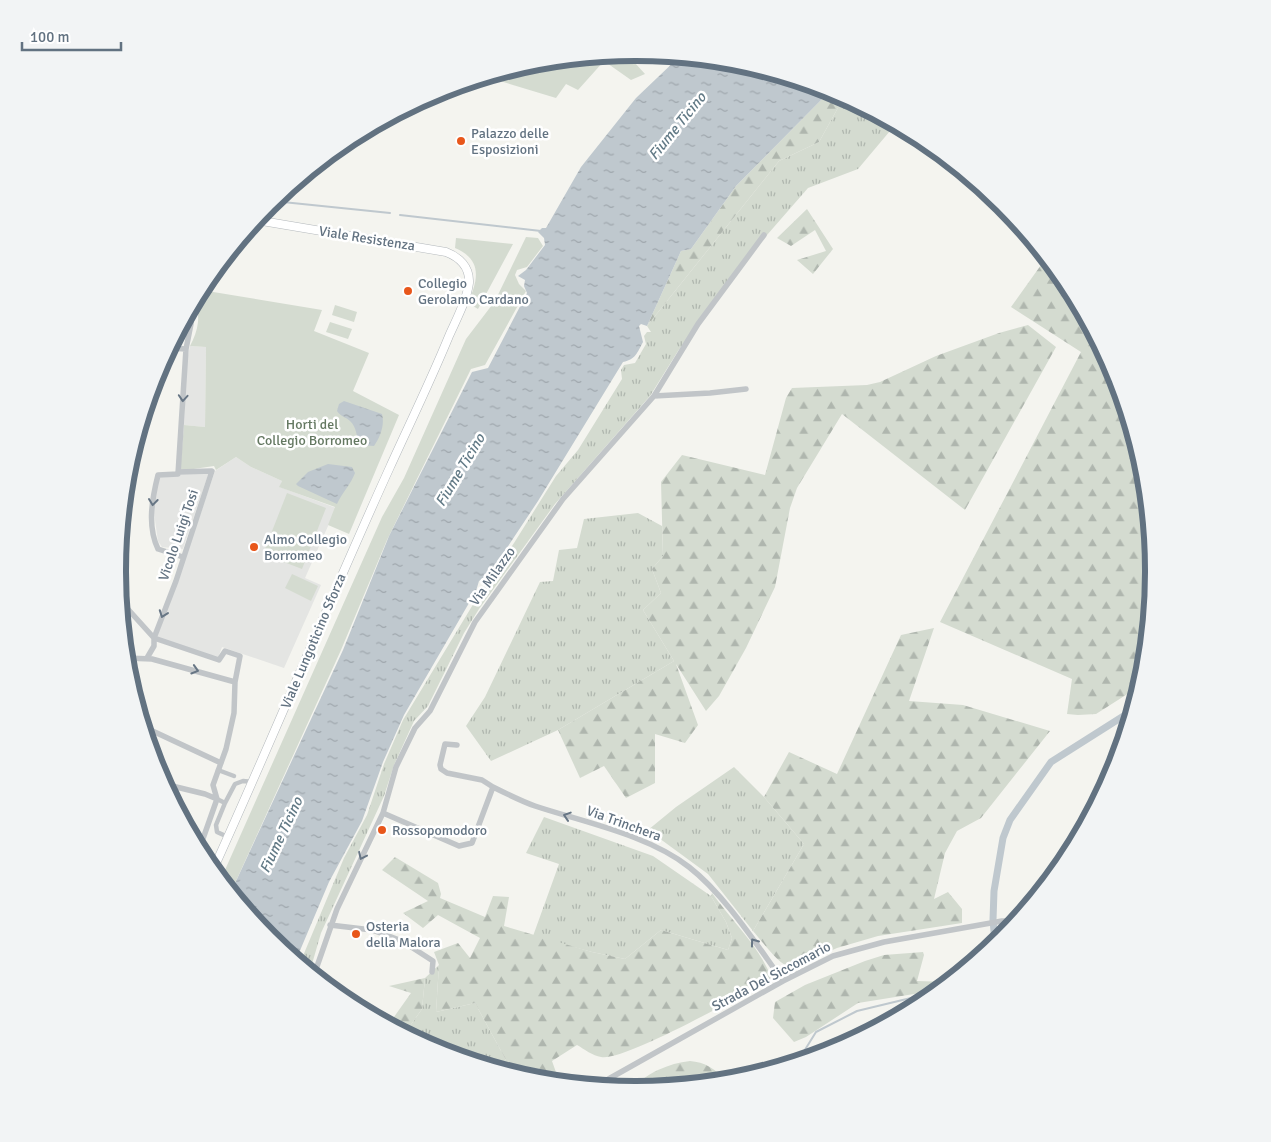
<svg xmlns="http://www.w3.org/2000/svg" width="1271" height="1142" font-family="Signika,sans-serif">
<defs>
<pattern id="grass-tufts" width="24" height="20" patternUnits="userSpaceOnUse" patternTransform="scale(1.25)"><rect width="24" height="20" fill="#d4dbd0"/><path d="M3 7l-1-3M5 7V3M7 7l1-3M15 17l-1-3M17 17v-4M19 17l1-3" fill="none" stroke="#afb6ae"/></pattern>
<pattern id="forest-firs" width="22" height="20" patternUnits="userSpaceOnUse" patternTransform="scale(1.25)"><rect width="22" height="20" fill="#d4dbd0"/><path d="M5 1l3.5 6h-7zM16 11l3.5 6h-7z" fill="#afb6ae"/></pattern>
<pattern id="water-ripples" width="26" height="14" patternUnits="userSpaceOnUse" patternTransform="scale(1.25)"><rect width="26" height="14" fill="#bfc8ce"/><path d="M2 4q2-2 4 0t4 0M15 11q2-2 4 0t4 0" fill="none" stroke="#9fa7ad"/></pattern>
</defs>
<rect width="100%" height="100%" fill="#f4f4ef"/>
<path fill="#e4e5e3" d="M190,346L206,347L205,427L184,425L186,365Z
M236,457L251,467L282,481L280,487L336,508L305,578L321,585L284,668L222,647L218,658L157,637L182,568L215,471Z
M209,472L183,549L162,547L158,541L153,506L159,475Z"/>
<path fill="url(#grass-tufts)" d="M844,97L895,125L858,169L808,188L761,242L678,351L650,396L555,504L479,609L464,633L428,706L414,721L394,765L384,796L321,933L310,971L300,963L344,858L367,815L384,764L403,720L483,588L514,543L556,476L578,450L622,379L621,370L624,365L635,363L646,344L644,336L647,332H651L647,326L779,161L819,142Z
M638,513L662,526L663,556L652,569L661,593L643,610L674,661L558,730L491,761L466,726L485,697L540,582L553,581L559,550L577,548L584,519Z
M734,767L764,797L804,844L753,931L708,874L648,830L676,807Z
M544,817L653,856L711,896L726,922L732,938L728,950L661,930L625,959L592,952L533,936L559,864L526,853Z
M439,965L436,1012L475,1003L506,1060L494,1067L437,1050L405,1033L422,1009L425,978Z"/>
<path fill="url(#forest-firs)" d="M830,91L844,97L819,142L779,161L647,326L681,251L691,249L736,186Z
M807,209L833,249L813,274L797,260L826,251L815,230L791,246L777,238Z
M1046,258L1067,283L1115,373L1144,470L1154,571L1144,672L1140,686L1096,714L1078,715L1067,714L1072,679L940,622L1081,352L1011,307Z
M1028,325L1056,347L965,510L842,414L797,488L790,508L775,587L746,648L719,696L706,711L676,664L698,725L685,743L655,734V783L626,798L604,766L580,778L558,730L674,661L643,610L661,593L652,569L663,556L661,482L682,455L765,475L786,398L792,388L867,385L880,382L936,356L999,333Z
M934,628L909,701L963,705L1050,731L981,818L957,831L945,853L934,899L948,892L962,909V923L878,936L837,948L792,968C779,966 762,941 753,931L804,844L764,797L789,752L837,774L901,635Z
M395,857L438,883L441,894L440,898L485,917L493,896L509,897L504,926L592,952L625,959L661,930L728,950L732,938L726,922L711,896L712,893C732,921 760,947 772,979C745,993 624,1062 601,1057C593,1056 584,1049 577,1045L552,1061L558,1078C544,1087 510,1072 494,1067L506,1060L475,1003L436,1012L439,965L434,952L458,943L470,958L480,938L438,915L423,928L403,913L428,901L382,870Z
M923,952L924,955L917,981L948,982L939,990L858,1003L806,1037L794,1042L773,1018L775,1002L805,985L865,961L884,955Z
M425,978L422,1009L405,1033L389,1024L411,993L389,986Z
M690,1061C704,1062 717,1069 725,1081L635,1089H626C638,1083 647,1075 658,1070C669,1065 679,1062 690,1061Z"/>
<path fill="#d4dbd0" d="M626,53L645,74L631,80L604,61L578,90L566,84L556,98L487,77L535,62Z
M526,237L538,238L543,246L527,267L517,270L515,275L519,284L526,291L485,365L471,369L387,540L341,650L231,892L221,879L382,517L404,478L466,339L495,301Z
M456,238L513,244L478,309L468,303C478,280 483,260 455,248Z
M201,290L322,310L314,331L369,353L353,391L399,415L349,534L328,525L335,507L279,487L282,481L251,467L236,457L216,470L214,466L180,471L184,425L205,427L206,347L190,346C194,338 197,331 198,322C199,311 195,300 201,290Z
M335,305L357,312L354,322L332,315Z
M330,322L352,329L348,339L326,332Z
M287,493L326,508L302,569L263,554Z
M292,574L318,586L311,601L285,588Z"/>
<path fill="url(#water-ripples)" d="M679,57L737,63L830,91L736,186L691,249L681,251L647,326L641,324L639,326L643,342C637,353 636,359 623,362L538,501L491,572L479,581L476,591L404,715L383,762L362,821L329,882L296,960L269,937L231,892L343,650L389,536L472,372L488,368L527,293L524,286L525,280L518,276L526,270L545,245L544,238L538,232L542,228H546L581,167L636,98Z
M344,401L382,414C385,425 380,437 374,446L360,445C356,437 357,427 350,421C346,417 341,417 337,411L339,404Z
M328,464L352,467L355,473C351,484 342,493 337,504L298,486L296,484L308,472Z"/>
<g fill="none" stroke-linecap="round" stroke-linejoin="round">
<path stroke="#bfc8ce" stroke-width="2" d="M273,201L390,213
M400,215L541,231
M798,1061L816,1032L857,1011L915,997L933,994"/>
<path stroke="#bfc8ce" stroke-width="7" d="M995,943L993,920L994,891L1003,838L1010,820L1051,762L1133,710"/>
<defs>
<path id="secondary" d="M213,870C274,736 329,601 390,467C410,423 431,380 449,336C456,320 467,300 469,283C470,267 459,257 446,252L256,220"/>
</defs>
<use href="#secondary" stroke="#b3b8bc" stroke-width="9"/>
<path stroke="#c1c5c8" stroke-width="4.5" d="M218,770L234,776
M217,799L225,803L216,825L217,832L228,837
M225,803L235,784L243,781L253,782"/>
<path stroke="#c1c5c8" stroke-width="5.5" d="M169,348L186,349
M654,396L710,393L746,389
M183,557L158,549C147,526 152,499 158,475L178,474L186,349L191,324L192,307
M119,594L126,607L154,638L176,581L212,471L178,472
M126,658L152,659L235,682L240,656L225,651L219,660L154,638V646L147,658
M144,727L221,763
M457,745L445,744L440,765L441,769L447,773L482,780L493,787
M164,784L205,794L217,799
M217,799L213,785L226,749L234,713L235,682
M383,813L459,846L472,843L493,787C507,794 521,801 535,806C583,822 649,835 689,867C725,895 756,944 783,981
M194,839L202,843
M199,850L217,799
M330,925L372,930L386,935L402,941L433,961L432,972
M314,975L337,909L383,813L396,767L415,728L430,711L475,622L563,499L654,396L698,324L764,235
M596,1086L783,981L833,956L884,942L1002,921H1016"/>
<use href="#secondary" stroke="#fff" stroke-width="8"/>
</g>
<defs><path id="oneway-chevron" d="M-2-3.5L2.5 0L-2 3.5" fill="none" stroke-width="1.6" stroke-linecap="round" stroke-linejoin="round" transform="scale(1.25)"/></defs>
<g stroke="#677685">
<use href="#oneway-chevron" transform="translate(183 398) rotate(94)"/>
<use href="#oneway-chevron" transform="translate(153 502) rotate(97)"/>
<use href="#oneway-chevron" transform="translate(163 614) rotate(110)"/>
<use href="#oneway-chevron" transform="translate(195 670) rotate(17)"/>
<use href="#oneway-chevron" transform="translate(567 816) rotate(-162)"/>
<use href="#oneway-chevron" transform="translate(362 856) rotate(115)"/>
<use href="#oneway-chevron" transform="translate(754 942) rotate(-126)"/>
</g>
<g fill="#e8571b" stroke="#fff" stroke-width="2">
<circle cx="461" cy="141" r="5"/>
<circle cx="408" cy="291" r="5"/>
<circle cx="254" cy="547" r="5"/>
<circle cx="382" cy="830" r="5"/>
<circle cx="356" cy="934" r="5"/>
</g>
<g text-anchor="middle" stroke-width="5" stroke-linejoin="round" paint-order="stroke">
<g font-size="14" fill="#627281" stroke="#fff" text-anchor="start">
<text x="471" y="138">Palazzo delle<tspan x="471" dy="16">Esposizioni</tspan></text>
<text x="418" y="288">Collegio<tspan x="418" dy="16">Gerolamo Cardano</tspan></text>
<text x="264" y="544">Almo Collegio<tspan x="264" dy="16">Borromeo</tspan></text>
<text x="392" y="835">Rossopomodoro</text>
<text x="366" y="931">Osteria<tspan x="366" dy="16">della Malora</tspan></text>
</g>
<g font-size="14" fill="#627281" stroke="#fff">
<text transform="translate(367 238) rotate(9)" y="5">Viale Resistenza</text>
<text transform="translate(178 535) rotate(-71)" y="5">Vicolo Luigi Tosi</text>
<text transform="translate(492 576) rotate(-55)" y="5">Via Milazzo</text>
<text transform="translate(313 641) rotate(-67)" y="5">Viale Lungoticino Sforza</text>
<text transform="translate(624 823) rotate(20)" y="5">Via Trinchera</text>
<text transform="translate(771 976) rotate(-28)" y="5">Strada Del Siccomario</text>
</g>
<g font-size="14" fill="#647861" stroke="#fff">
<text x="312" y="429">Horti del<tspan x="312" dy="16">Collegio Borromeo</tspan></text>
</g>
<g font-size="15" font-style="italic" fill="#627a86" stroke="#fff">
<text transform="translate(677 126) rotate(-51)" y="5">Fiume Ticino</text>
<text transform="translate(460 470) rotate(-59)" y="5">Fiume Ticino</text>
<text transform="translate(281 835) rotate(-65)" y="5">Fiume Ticino</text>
</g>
</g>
<path d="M0 0H1271V1142H0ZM635 61H636A509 509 0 0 1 1145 570V572A509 509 0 0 1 636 1081H635A509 509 0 0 1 126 572V570A509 509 0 0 1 635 61Z" fill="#f2f4f5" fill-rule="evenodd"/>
<path fill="none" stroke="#627281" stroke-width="6" d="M635 61H636A509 509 0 0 1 1145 570V572A509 509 0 0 1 636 1081H635A509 509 0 0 1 126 572V570A509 509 0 0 1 635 61Z"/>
<path d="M22 42v8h99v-8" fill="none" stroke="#627281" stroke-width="2.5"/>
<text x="30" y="42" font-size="15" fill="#627281" stroke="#ffffff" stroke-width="4" paint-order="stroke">100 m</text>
</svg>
